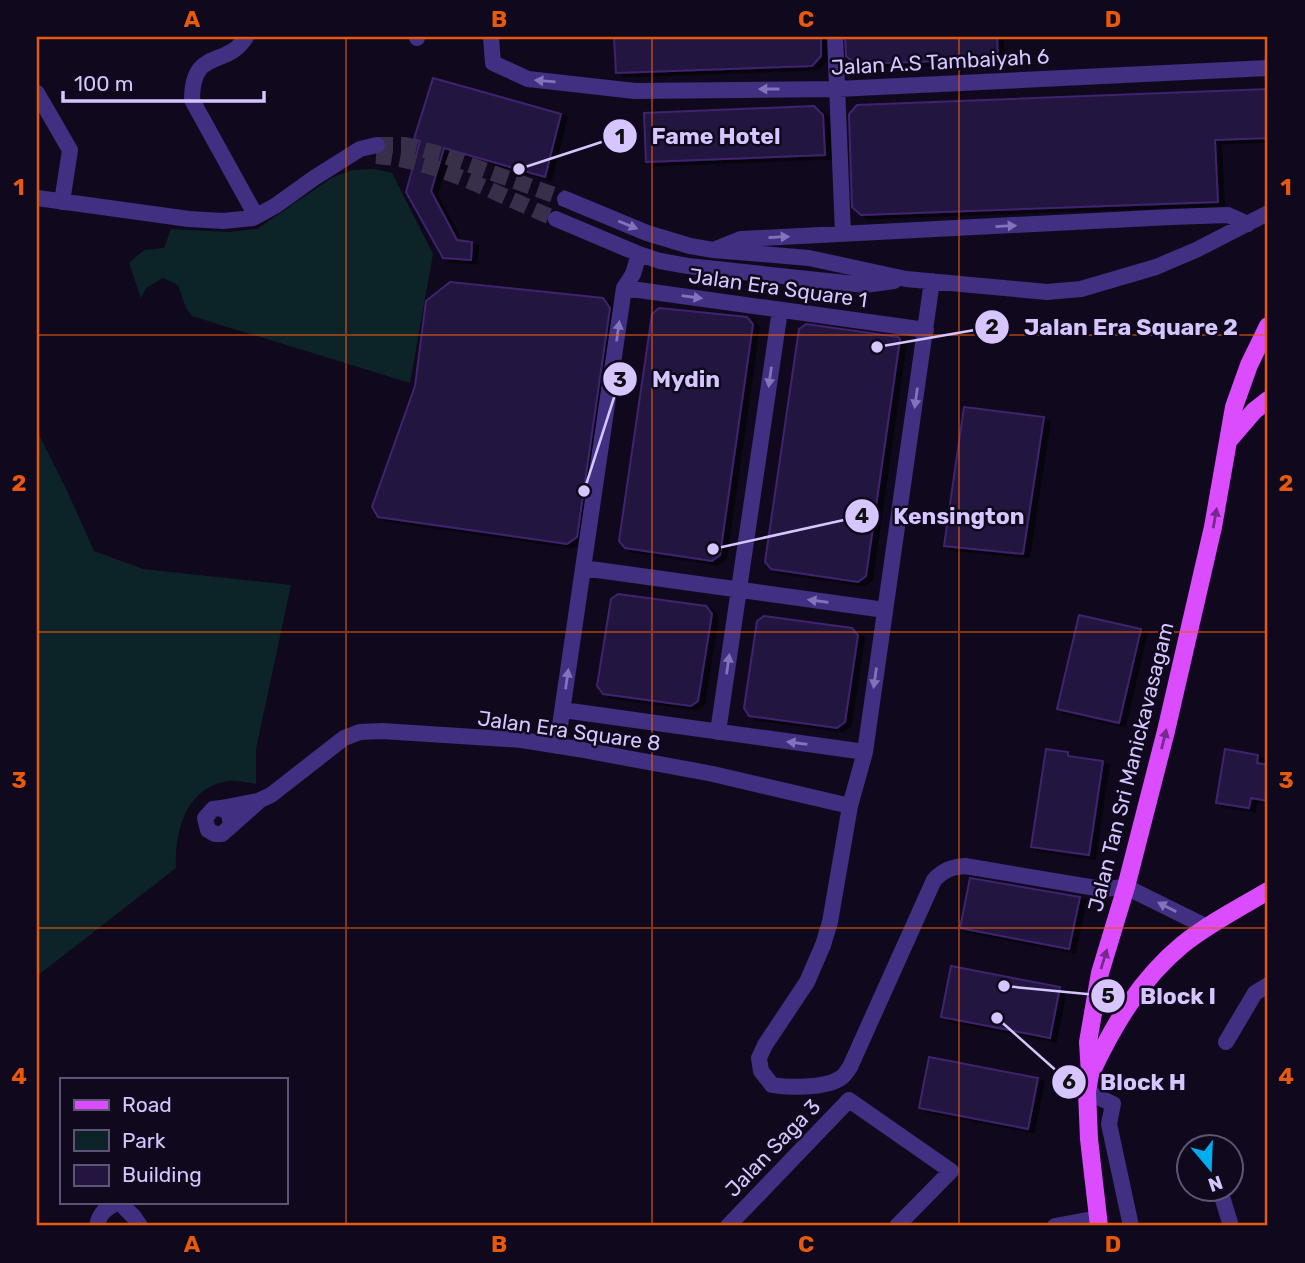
<svg xmlns="http://www.w3.org/2000/svg" width="1305" height="1263" font-family="Rubik,sans-serif">
<defs>
<filter id="shadow"><feDropShadow dx="6" dy="3.5" stdDeviation="0" flood-color="#0009"/></filter>
</defs>
<rect width="100%" height="100%" fill="#10091d"/>
<path fill="#0c2427" d="M374,169L392,173L433,254L410,383L192,316L186,308L178,285L163,278L146,288L141,298L129,263L144,250L164,248L171,229L229,232L257,229L333,177L353,170Z
M37,431L68,493L94,551L143,569L291,585L256,749V784C248,783 237,780 228,781C186,787 174,832 176,868L37,976Z"/>
<path fill="#241440" stroke="#3f236e" stroke-width="2" filter="url(#shadow)" d="M614,37H821V56L812,66L616,73Z
M845,37H997L998,59L855,64L846,56Z
M433,78L561,114L545,177L444,148L431,191L457,240L472,242L471,260L443,258L406,192L420,141L414,139Z
M1268,89V138L1215,140L1218,202L861,215L852,207L849,114L857,105Z
M814,106L823,115L825,155L646,162L644,113Z
M450,282L603,298L610,308L577,537L567,544L378,517L372,507L415,386L426,301Z
M659,308L747,317L753,324L720,555L712,561L625,548L619,541L652,314Z
M806,324L898,337L900,339L866,576L858,582L771,569L765,562L799,329Z
M964,407L1044,417L1023,554L944,546Z
M618,594L706,606L712,614L698,701L691,706L603,694L597,686L611,599Z
M1079,615L1141,629L1119,723L1057,709Z
M764,616L852,628L858,635L845,722L837,728L749,716L744,708L757,621Z
M1046,749L1068,752V756L1103,761L1089,855L1031,847Z
M1225,749L1258,755L1257,763L1268,765V801L1251,798L1249,808L1216,803Z
M970,878L1080,897L1069,949L960,928Z
M951,966L1060,987L1050,1038L941,1017Z
M929,1057L1038,1078L1028,1129L919,1108Z"/>
<g fill="none" stroke-linecap="round" stroke-linejoin="round">
<path stroke="#382f4a" stroke-width="16" stroke-dasharray="16 8" stroke-linecap="butt" d="M377,145H405L440,154L565,199
M376,156C438,160 499,196 556,219"/>
<path stroke="#412f81" stroke-width="16" d="M246,37C227,69 192,46 192,100L256,216
M417,37V38
M491,37L493,63L528,79L635,91L837,89L1268,68
M835,37L843,234
M37,93L70,150L62,202
M37,198L189,219L223,221L253,218L275,206L314,178L360,149L377,145
M565,199L647,233L690,246L713,250L809,258L906,279L1047,292L1081,289L1156,267L1196,250L1268,213
M556,219L639,254L660,261L688,266L865,285L894,281
M716,249L741,239L1171,217L1228,215L1248,224
M932,281L865,752L850,806L830,922L823,945L807,982L765,1045L759,1058L761,1071L772,1085C788,1088 825,1088 839,1079C844,1077 847,1071 850,1067L934,880C943,870 952,867 965,866L1102,889L1126,887L1207,927
M624,288L926,330
M583,568L885,610
M563,710L865,752
M718,732L780,310
M557,746L624,288L633,274L639,254
M221,808L258,801L271,795L344,738L360,732L382,731L522,740L578,749L713,774L850,806
M231,826L229,813L221,808L213,809L205,818L208,830L215,834H222L257,803
M1226,1042L1255,993L1268,985
M1087,1092L1113,1104L1109,1124L1131,1226
M1220,1190L1231,1226
M97,1226C99,1213 107,1207 119,1202L134,1217L140,1226
M728,1226L849,1100L951,1171L897,1226
M1055,1226L1098,1218"/>
<path stroke="#dc4cff" stroke-width="18" d="M1230,439L1254,411L1268,400
M1092,1071C1114,1024 1141,979 1182,945C1208,924 1239,908 1268,891
M1099,1226L1089,1139L1087,1092L1090,1074L1088,1042L1100,973L1126,887L1166,731L1213,527L1234,407L1249,365L1268,326"/>
</g>
<defs><path id="oneway-solid" d="M-6-.8H1V-3.2L6.5 0L1 3.2V.8H-6Z" transform="scale(1.75)"/></defs>
<g fill="#8472ba">
<use href="#oneway-solid" transform="translate(545 81) rotate(-175)"/>
<use href="#oneway-solid" transform="translate(769 89) rotate(180)"/>
<use href="#oneway-solid" transform="translate(628 225) rotate(22)"/>
<use href="#oneway-solid" transform="translate(1006 226) rotate(-3)"/>
<use href="#oneway-solid" transform="translate(779 237) rotate(-3)"/>
<use href="#oneway-solid" transform="translate(692 297) rotate(8)"/>
<use href="#oneway-solid" transform="translate(618 331) rotate(-82)"/>
<use href="#oneway-solid" transform="translate(770 377) rotate(98)"/>
<use href="#oneway-solid" transform="translate(916 398) rotate(98)"/>
<use href="#oneway-solid" transform="translate(818 601) rotate(-172)"/>
<use href="#oneway-solid" transform="translate(728 664) rotate(-82)"/>
<use href="#oneway-solid" transform="translate(875 678) rotate(98)"/>
<use href="#oneway-solid" transform="translate(567 679) rotate(-82)"/>
<use href="#oneway-solid" transform="translate(797 743) rotate(-172)"/>
<use href="#oneway-solid" transform="translate(1167 907) rotate(-153)"/>
</g>
<g fill="#762a8e">
<use href="#oneway-solid" transform="translate(1215 518) rotate(-80)"/>
<use href="#oneway-solid" transform="translate(1164 739) rotate(-76)"/>
<use href="#oneway-solid" transform="translate(1104 959) rotate(-73)"/>
</g>
<path fill="none" stroke="#e8590c" stroke-width="2" stroke-opacity="0.55" d="M346,37V1226M652,37V1226M959,37V1226M37,335H1268M37,632H1268M37,928H1268"/>
<g text-anchor="middle" stroke-width="5" stroke-linejoin="round" paint-order="stroke">
<g font-size="21" fill="#d6c5ff" stroke="#10091d">
<text transform="translate(940 62) rotate(-3)" y="7">Jalan A.S Tambaiyah 6</text>
<text transform="translate(778 288) rotate(8)" y="7">Jalan Era Square 1</text>
<text transform="translate(569 731) rotate(8)" y="7">Jalan Era Square 8</text>
<text transform="translate(1131 767) rotate(-76)" y="7">Jalan Tan Sri Manickavasagam</text>
<text transform="translate(773 1148) rotate(-46)" y="7">Jalan Saga 3</text>
</g>
</g>
<path fill="none" stroke="#d6c5ff" stroke-width="2.5" d="M519 169L620 136M877 347L992 327M584 491L620 379M713 549L862 516M1004 986L1108 996M997 1018L1069 1082"/>
<g fill="#d6c5ff" stroke="#10091d" stroke-width="2.5">
<circle cx="519" cy="169" r="7"/>
<circle cx="877" cy="347" r="7"/>
<circle cx="584" cy="491" r="7"/>
<circle cx="713" cy="549" r="7"/>
<circle cx="1004" cy="986" r="7"/>
<circle cx="997" cy="1018" r="7"/>
<circle cx="620" cy="136" r="18"/>
<circle cx="992" cy="327" r="18"/>
<circle cx="620" cy="379" r="18"/>
<circle cx="862" cy="516" r="18"/>
<circle cx="1108" cy="996" r="18"/>
<circle cx="1069" cy="1082" r="18"/>
</g>
<g font-size="21" text-anchor="middle" font-weight="bold" fill="#111">
<text x="620" y="144">1</text>
<text x="992" y="334">2</text>
<text x="620" y="387">3</text>
<text x="862" y="523">4</text>
<text x="1108" y="1003">5</text>
<text x="1069" y="1089">6</text>
</g>
<g font-size="23" text-anchor="middle" font-weight="bold" fill="#d6c5ff" stroke="#10091d" stroke-width="5" stroke-linejoin="round" paint-order="stroke">
<text x="716" y="144">Fame Hotel</text>
<text x="1131" y="335">Jalan Era Square 2</text>
<text x="686" y="387">Mydin</text>
<text x="959" y="524">Kensington</text>
<text x="1178" y="1004">Block I</text>
<text x="1143" y="1090">Block H</text>
</g>
<rect width="1305" height="1263" fill="none" stroke="#10091d" stroke-width="77"/>
<rect x="60" y="1078" width="228" height="126" fill="#10091d" stroke="#5f5477" stroke-width="2"/>
<rect x="74" y="1100" width="35" height="10" fill="#dc4cff" stroke="#5f5477" stroke-width="2"/>
<text x="122" y="1112" font-size="21" fill="#d6c5ff">Road</text>
<rect x="74" y="1130" width="35" height="21" fill="#0c2427" stroke="#5f5477" stroke-width="2"/>
<text x="122" y="1148" font-size="21" fill="#d6c5ff">Park</text>
<rect x="74" y="1165" width="35" height="21" fill="#241440" stroke="#5f5477" stroke-width="2"/>
<text x="122" y="1182" font-size="21" fill="#d6c5ff">Building</text>
<g transform="translate(1210 1168) rotate(161)"><circle r="33" fill="#10091d" stroke="#5f5477" stroke-width="2"/>
<path d="M0-5L12 26L0 18L-12 26Z" fill="#00adf0"/>
<text y="-10" font-size="19" font-weight="bold" text-anchor="middle" fill="#d6c5ff">N</text>
</g>
<path d="M63 91v10h201v-10" fill="none" stroke="#d6c5ff" stroke-width="3.5"/>
<text x="74" y="91" font-size="21" fill="#d6c5ff" stroke="#10091d" stroke-width="5" paint-order="stroke">100 m</text>
<rect x="38" y="38" width="1228" height="1186" fill="none" stroke="#e8590c" stroke-width="2.5"/>
<g font-size="23" text-anchor="middle" font-weight="bold" fill="#e8590c">
<text x="192" y="27">A</text>
<text x="499" y="27">B</text>
<text x="806" y="27">C</text>
<text x="1113" y="27">D</text>
<text x="19" y="195">1</text>
<text x="1286" y="195">1</text>
<text x="19" y="491">2</text>
<text x="1286" y="491">2</text>
<text x="19" y="788">3</text>
<text x="1286" y="788">3</text>
<text x="19" y="1084">4</text>
<text x="1286" y="1084">4</text>
<text x="192" y="1252">A</text>
<text x="499" y="1252">B</text>
<text x="806" y="1252">C</text>
<text x="1113" y="1252">D</text>
</g>
</svg>
